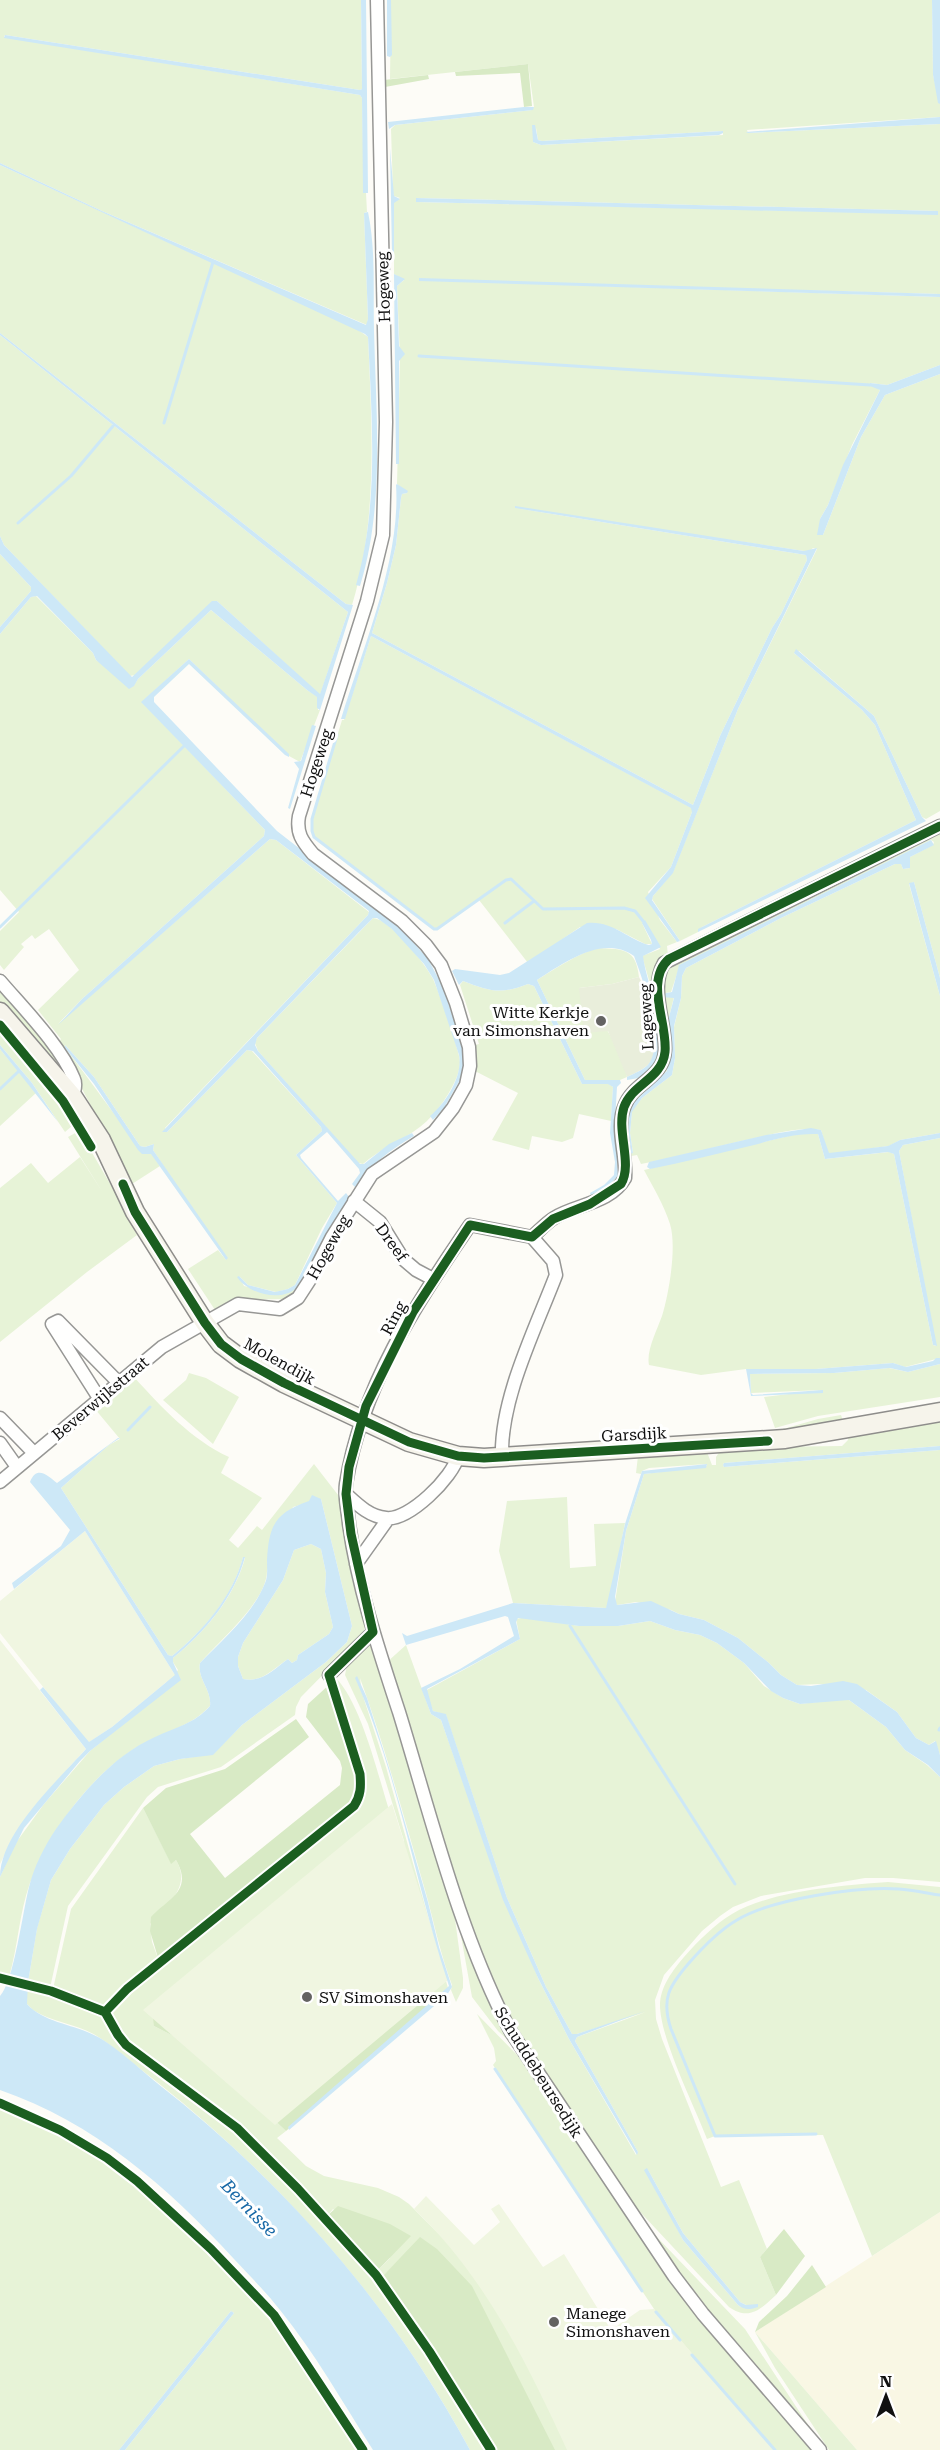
<svg xmlns="http://www.w3.org/2000/svg" width="940" height="2450" font-family="'Roboto Serif',serif">
<rect width="100%" height="100%" fill="#fdfcf7"/>
<path fill="#f9f7e4" d="M940,2212V2450H857L755,2332Z"/>
<path fill="#e7f3d7" fill-rule="evenodd" d="M0,0H361L362,89L360,90L5,35L4,37L360,95L362,98L364,193H366L367,212L364,213L368,319L367,325L102,211L0,163Z
M391,0H932L933,75L940,104V117L747,130L748,133L940,124V294L418,280L940,297V365L887,385L870,383L880,390L852,445L828,505L820,519L823,535L861,437L885,395L940,374V811L926,819L922,817L874,716L799,651L794,653L862,710L875,725L916,820L702,927L698,932L680,941L652,899L653,896L673,872L738,709L817,549L813,548L810,551H804L515,508L806,555L807,560L781,614L772,628L720,736L693,805L372,633L387,583L396,545L401,498L402,494L407,493L397,484L400,358L397,286L404,280L394,274V202L400,198L394,196L393,192L391,129L395,125L532,110L534,107L528,64L390,79ZM536,128L538,140L542,141L723,131V135L541,145L533,142ZM416,198L938,211V214L416,202Z
M0,165L357,329L368,337C372,427 378,521 352,605L346,604L0,333Z
M0,335L348,612L320,695L217,601L135,675L130,676L4,545L0,536Z
M0,554L31,587V591L0,627Z
M36,596L93,653L96,660L134,685L138,679L211,610L307,690L318,697V710H320L300,762L289,756L189,659L142,702L265,830L264,836L82,999L58,1024L270,839L276,840L369,912L368,915L165,1128L167,1132L247,1050L252,1051L321,1127L322,1131L296,1155L337,1203L322,1228L295,1285L288,1289L276,1292L248,1285L239,1276L244,1286L279,1295L297,1288L299,1291L287,1299L233,1300L215,1310L188,1269L218,1250L226,1260L153,1150L154,1144L145,1147L140,1146L94,1077L65,1045V1048C93,1083 117,1121 147,1154L151,1153L160,1166L132,1184L58,1043L61,1039L38,1010L79,970L49,929L35,939L32,935L21,944L24,947L4,970L0,965V931L19,912L0,890V634L31,597Z
M371,636L692,808V812L671,867L648,892L660,920L677,942L667,946L668,956L653,994L642,956L660,949L642,923L652,944H645L616,929L580,927L528,963L479,900L437,929H434L314,837L312,831V819L342,720H344Z
M940,828V978L914,882L909,884L940,996V1133L900,1140L889,1146L828,1154L821,1130C799,1126 774,1134 751,1139C714,1147 678,1157 641,1164L637,1155L626,1157C624,1140 621,1121 628,1105C637,1086 661,1080 666,1058C670,1039 664,1016 661,997H674L668,1021L669,1050L667,1071L631,1105L626,1122L630,1153H633L630,1133L632,1111L642,1098L672,1075L675,1058L674,1027L681,998L682,976L686,968L781,918L895,864H901L903,869L910,868V857L933,845L934,842L931,840L680,965L671,992L661,994C660,975 664,966 680,957Z
M373,918C390,919 425,963 433,979C438,989 460,1052 460,1062C460,1067 458,1074 456,1079C447,1099 432,1120 413,1132C396,1143 379,1150 363,1164L358,1163L258,1051L255,1043L257,1038Z
M599,948C624,949 636,949 639,977L612,984L579,988C597,1015 621,1045 627,1077L620,1080H585L537,980C553,970 582,951 599,948Z
M463,981C489,991 501,995 528,984L534,986L582,1084H609L613,1087L611,1121L579,1114L573,1138L562,1142L532,1136L529,1150L492,1140L518,1093L473,1070L471,1046L479,1044L460,985Z
M0,985L62,1062L69,1083L0,1003Z
M0,1029L65,1107L73,1122L72,1126L65,1132L32,1083L0,1045Z
M0,1049L36,1093L0,1126Z
M77,1132H80L116,1194L137,1235L87,1272L0,1342V1188L31,1163L48,1183L80,1157L103,1193L68,1137Z
M797,1134H818L825,1159L889,1152L894,1154L933,1345L936,1346L899,1151L903,1145L940,1138V1358L905,1367L893,1363L816,1369H746L701,1375L649,1365C646,1351 657,1330 662,1316C669,1293 677,1247 670,1224C664,1205 653,1187 644,1170Z
M940,1364V1397L818,1416L775,1428L764,1397L822,1390L751,1393L750,1374L834,1373L889,1368L908,1372Z
M189,1373L206,1378L239,1397L213,1444L163,1400L186,1380Z
M134,1377C161,1407 192,1440 229,1457L221,1473L262,1498L229,1540L238,1548L257,1526L262,1530L314,1464L342,1500L367,1618L363,1634L301,1697L296,1707L295,1715L221,1767L158,1787L147,1797L68,1906L50,1988L28,1982L37,1928L51,1880L70,1849L104,1805L124,1787L154,1766L180,1759L213,1754L242,1725L326,1662L347,1642L352,1626L321,1499L293,1507L267,1571C267,1601 220,1640 200,1663C197,1679 212,1690 210,1706C189,1729 157,1733 131,1751C85,1782 50,1832 30,1883C19,1913 18,1947 9,1977L0,1975V1877L15,1844L44,1804L90,1751L143,1708L178,1670L173,1662V1658C205,1632 234,1598 245,1558L243,1557C233,1597 203,1631 172,1656L168,1655L61,1488L109,1445L120,1439L95,1409Z
M841,1415L843,1421L776,1431L818,1419Z
M940,1418V1446L724,1463L723,1465L724,1467L940,1450V1755L935,1741L929,1745L916,1738L897,1712L866,1690L820,1684L797,1685L781,1675L769,1663L738,1638L704,1620L679,1614L671,1610L636,1602L617,1605L615,1602L626,1531L644,1474L707,1466L706,1464L649,1468L642,1471L641,1474L636,1473L638,1456L707,1452L712,1465H716V1457L720,1451L762,1447L842,1446L848,1440L849,1434Z
M567,1497L570,1568L596,1566L594,1524L625,1523L609,1604L606,1608L513,1603L499,1551L507,1501Z
M311,1544L321,1549L326,1573L325,1592L333,1627L329,1634L298,1655L297,1660L292,1663L288,1659C273,1669 262,1683 243,1679L238,1666V1657L243,1643L283,1580L294,1550Z
M526,1617L579,1626H618L650,1621L675,1630L700,1635L717,1643L744,1663L764,1686L783,1698L800,1704L834,1700H849L853,1703L886,1727L905,1750L927,1765L940,1777V1882L893,1878H865L761,1896L733,1907L720,1916L702,1931L664,1975L655,2000L656,2019L662,2039L721,2187L739,2180L767,2249L760,2257L776,2295C761,2309 749,2321 729,2307L614,2184L517,2036L471,1936L386,1663L406,1645L431,1714L441,1720L477,1822L538,1978L569,2039L636,2155L638,2152L575,2041L577,2037L646,2012L577,2034H572L546,1987L507,1898L446,1715L433,1711L425,1691L520,1639L516,1619ZM647,2168L683,2233L740,2302L746,2305H752L741,2307L738,2305L683,2240Z
M369,1646H373L452,1897L463,1978V1988L456,2002L451,1990L452,1985C441,1956 435,1927 427,1897C406,1824 386,1750 360,1678L362,1693L386,1767L448,1988L428,2006L345,1889L404,1841L368,1724L345,1675L347,1665Z
M336,1678C362,1705 378,1776 390,1813L154,2026L183,2041L210,2060L286,2131L277,2138L306,2166L324,2176L378,2188L399,2197L409,2204L445,2240L462,2248L527,2354L572,2450H514L396,2263L381,2278L377,2271L390,2258L333,2209L327,2216L243,2130L124,2038L112,2018L114,2005L121,1998L327,1831L362,1799V1774L334,1680Z
M143,1808L171,1863L176,1860C192,1887 167,1904 150,1924L152,1942L159,1961L120,1993L105,2010L53,1989L71,1909Z
M888,1882L940,1887V2212L872,2256L823,2135L715,2136L707,2139C694,2105 660,2038 660,2005C660,1987 673,1970 684,1957C698,1941 714,1925 732,1914C769,1891 844,1885 888,1882Z
M459,1925L521,2052L498,2031L472,1997Z
M27,1987C45,1991 89,2002 102,2014C111,2023 116,2038 126,2048L229,2124L334,2232L383,2288L440,2371L487,2450H470C393,2307 284,2183 157,2082C138,2068 119,2051 100,2038C80,2024 53,2023 33,2010L27,2004Z
M477,2014L526,2064L610,2187L816,2450H775L656,2312L493,2065L496,2061L494,2048Z
M0,2103C85,2135 154,2195 216,2260C233,2278 251,2295 266,2314C300,2356 329,2405 359,2450H125L234,2313L231,2311L119,2450H0Z
M629,2208L745,2329L820,2443L712,2321Z
M755,2332L857,2450H829L775,2368Z"/>
<path fill="#d8eac5" d="M528,64L532,106L524,107L520,73L456,76L455,72Z
M428,75L429,79L385,87L384,80Z
M330,1684C337,1706 364,1774 358,1794C355,1803 346,1809 339,1815L159,1961L150,1931L151,1917C167,1899 194,1891 176,1860L171,1864L143,1808L166,1788L225,1769L296,1719L309,1737L190,1834L225,1878L340,1785L342,1768L340,1761L306,1717L308,1704Z
M415,1990L428,2006L286,2131L210,2060L183,2041L154,2026L153,2018Z
M338,2206L390,2224L411,2236L377,2271L327,2216Z
M784,2229L805,2256L776,2295L760,2257Z
M420,2237L437,2249L472,2286L555,2450H493L441,2362L381,2278Z
M812,2265L826,2287L755,2332L759,2322L787,2296Z"/>
<path fill="#e9eedb" d="M639,977C649,995 661,1042 651,1061C646,1069 635,1073 627,1077L608,1031L584,1033L579,988L612,984Z"/>
<path fill="#f0f6e1" d="M85,1531L175,1675L112,1727L88,1743L0,1633V1601Z
M0,1640L86,1749C54,1783 20,1821 0,1864Z
M392,1804L448,1980L275,2125L143,2010Z
M426,2196L474,2245L500,2222L491,2209L499,2204L543,2267L564,2254L611,2330L640,2310L654,2309L775,2450H567C527,2363 484,2275 414,2209Z"/>
<path fill="#cde8f7" fill-rule="evenodd" d="M361,0H366L368,193H363L362,98L360,95L4,38L5,35L360,90L362,89Z
M387,0H391L392,55L390,57L387,56Z
M932,0H940V104L938,103L933,75Z
M524,107H534L533,110L395,125L389,129L388,122Z
M940,117V124L748,133L746,132Z
M532,125H535L538,140L542,141L723,131V133L719,135L541,145L533,142Z
M390,148L394,196L400,199L394,203V255H392Z
M0,163L102,211L366,325L368,319L364,213L368,212C376,250 373,292 374,331C376,415 385,505 360,586L356,585C379,505 372,420 368,337L365,334L0,165Z
M416,198L938,211V215L416,202Z
M394,274L405,279L397,286L399,346L405,354L399,361V464H396Z
M419,278L940,294V297L419,281Z
M0,333L346,604L353,605L320,710L317,708V697L307,690L211,610L138,679L134,686L129,689L96,660L93,653L37,596L31,597L0,634V627L31,591V587L0,554V536L4,545L132,677L212,601H217L320,694L348,612L0,335Z
M940,365V374L885,395L861,437L823,535H817L820,519L828,505L843,465L880,390L870,386V383L887,385Z
M397,484L408,491L407,493L402,494L401,498L396,545L387,583L372,633L693,805L720,736L772,628L781,614L807,560L806,555L515,508V506L804,551L817,548L738,709L673,873L653,896L652,900L680,941L677,942L645,898L671,867L692,812L691,808L371,636L345,719H341C363,647 401,559 396,485Z
M796,649L874,716L922,817L926,821L698,932V929L916,820L875,725L862,710L794,653Z
M189,659L289,754V757L285,755L189,664L154,697V702L277,831L381,912L404,932L428,959L443,987L464,1052V1067L461,1078L444,1108L433,1120L430,1116C446,1103 463,1076 459,1055L434,980L424,964L392,929L377,918H373L359,932L257,1038L255,1045L258,1051L360,1164H364L389,1144L412,1133L414,1136C390,1150 371,1164 355,1187L352,1184L360,1173L359,1169L327,1132L300,1155L301,1158L338,1201L346,1193L349,1197L300,1284C286,1304 249,1295 237,1277L239,1276L248,1285L275,1292L288,1289L295,1285L337,1203L296,1155L322,1131L321,1127L253,1051L247,1050L167,1132H162L368,915L369,911L276,840L270,839L58,1025L82,999L264,836L265,830L141,702Z
M312,725L316,726L290,809L288,808L299,769L294,762L301,761Z
M931,840L934,845L910,857V868L903,869L901,864H895L781,918L686,968L682,976L681,998L674,1026L675,1058L672,1075L642,1098L632,1112L630,1133L633,1153L630,1154L626,1122L631,1105L667,1071L669,1050L668,1021L674,998L661,997V994L672,992L679,965Z
M914,882L940,978V996L909,883Z
M645,920L661,947L643,956C647,992 689,1074 627,1080V1077C635,1073 646,1069 650,1062C664,1038 643,980 634,956C603,934 564,963 537,980L585,1080H620L621,1083L617,1087L615,1121L618,1176L606,1188L591,1196L590,1193L604,1185L614,1175L615,1162L610,1133L613,1087L608,1084H582L534,986L528,984C501,995 489,991 463,981L459,985L452,971L455,969L500,975L509,973L587,923C611,920 628,939 649,945L652,944L651,940L642,923Z
M0,1045L32,1083L58,1122L0,1049Z
M65,1045L94,1077L140,1146L145,1147L154,1144L153,1150L228,1258L226,1260L151,1154H142L138,1150L94,1084L65,1048Z
M811,1128L821,1130L829,1153L888,1146L900,1140L940,1133V1138L903,1145L899,1151L937,1346L933,1345L894,1154L888,1152L825,1159L818,1134C796,1133 775,1139 754,1145C719,1153 685,1162 650,1169L647,1167L649,1162L766,1135Z
M936,1358H940V1364L908,1372L890,1368L834,1373L750,1374L751,1393L753,1395L823,1390V1393L751,1396L746,1369H816L893,1363L906,1367L933,1361Z
M118,1438H120L109,1445L61,1488L168,1655L172,1656C203,1631 233,1596 243,1557H245C234,1598 205,1632 173,1658V1662L181,1680L90,1751L80,1761L24,1828L0,1877C0,1833 58,1780 86,1749L40,1690L43,1687L89,1742L112,1727L175,1675L85,1531L14,1589L12,1583L61,1546L70,1530L30,1482C37,1464 49,1477 57,1483Z
M940,1446V1450L724,1467L723,1465L724,1463Z
M707,1464L706,1468L644,1474L626,1531L615,1597L617,1605L651,1601L679,1614L704,1620L738,1638L769,1663L781,1675L797,1685L811,1686L843,1681L857,1684L897,1712L916,1738L929,1745L936,1741L940,1755V1777L928,1765L905,1750L886,1727L849,1700L800,1704L783,1698L771,1691L744,1663L717,1643L700,1635L675,1630L650,1621L618,1626H579L518,1618L516,1622L520,1639L427,1689L433,1711L446,1714L507,1898L546,1987L572,2034H577L645,2011L577,2037L575,2041L638,2152L637,2155L569,2039L538,1978L503,1900L441,1720L431,1714L421,1688L460,1669L514,1636L508,1617L505,1616L406,1645L402,1633L407,1636L513,1603L606,1608L625,1524L642,1471Z
M312,1495L321,1499L352,1626L347,1642L326,1662L242,1725L213,1755L180,1759L154,1766L124,1787L104,1805L70,1849L51,1880L37,1929L28,1982L27,2004C44,2023 74,2024 96,2036C114,2045 140,2069 157,2083C285,2183 393,2307 470,2450H373C343,2403 315,2353 280,2310C266,2292 249,2275 234,2259C168,2187 93,2122 0,2090V1996C14,1982 23,1910 29,1887C34,1867 44,1847 56,1829C81,1794 114,1755 155,1737C176,1727 194,1724 210,1706C212,1690 197,1679 200,1663C223,1639 253,1614 265,1583C268,1577 267,1567 267,1560C269,1525 275,1513 309,1501ZM311,1544L321,1549L326,1573L325,1592L333,1627L329,1634L298,1655L297,1660L292,1663L288,1659C274,1669 262,1683 243,1679L238,1666V1657L243,1643L283,1580L294,1550Z
M357,1676L367,1698L390,1771L428,1902L439,1947L452,1987L447,1995L289,2130L288,2127L449,1986C415,1884 399,1776 355,1678Z
M647,2168L683,2233L740,2302L746,2305L758,2304V2307C750,2310 744,2310 738,2305L683,2240L645,2172L644,2170Z
M231,2311L234,2313L125,2450H119Z"/>
<g fill="none" stroke-linecap="round" stroke-linejoin="round">
<path stroke="#cde8f7" stroke-width="3" d="M419,356L870,385
M164,423L213,262
M18,523L71,476L113,426
M337,735L312,819V831L314,837L434,929H437L506,880L511,879L543,909L624,908L635,911L643,921
M505,923L534,901
M0,927L184,746
M0,1089L19,1071
M128,1430L150,1407
M570,1626L735,1884
M939,1730L940,1728
M495,2069L642,2291
M816,2134L715,2136L671,2029C661,1999 669,1986 689,1963C703,1947 718,1931 737,1920C771,1899 859,1886 899,1889C913,1890 926,1893 940,1895
M656,2312L680,2340
M692,2355L775,2450"/>
<defs>
<path id="street" d="M0,981C23,1008 61,1046 74,1079C77,1085 74,1091 73,1097
M354,1201L380,1222L403,1259L416,1270L433,1279
M532,1237C539,1231 546,1223 554,1218C576,1204 610,1204 625,1178C627,1154 615,1128 625,1105C634,1082 664,1078 665,1050C666,1022 649,989 664,963L940,826
M99,1398L52,1324L58,1321L118,1382
M0,1418L34,1453
M0,1443L17,1467
M502,1457C500,1399 535,1330 556,1275L553,1261L532,1237L470,1225C416,1303 361,1388 346,1484C344,1497 348,1511 349,1524C358,1588 379,1651 399,1712C431,1816 460,1936 511,2032L674,2276L703,2314L820,2450
M0,1482L162,1347L238,1304L280,1309L298,1298L311,1278L332,1237L372,1174L434,1132L453,1108L466,1085L470,1066L469,1047L456,1003L441,965L426,945L402,921L313,854C302,841 296,833 299,816L367,601L383,535L386,422L377,0
M346,1494C358,1505 369,1516 386,1518C409,1521 453,1477 458,1456
M356,1564L388,1519
M329,1675L373,1632"/>
<path id="secondary" d="M0,1012L73,1097L101,1140L135,1212L205,1323L221,1344L241,1359L284,1383L409,1442L458,1456L484,1458L785,1439L940,1412"/>
</defs>
<use href="#street" stroke="#979795" stroke-width="15"/>
<use href="#secondary" stroke="#8e8d8b" stroke-width="21"/>
<use href="#street" stroke="#fffffe" stroke-width="12"/>
<use href="#secondary" stroke="#f6f4eb" stroke-width="18"/>
<defs>
<path id="cycleway" d="M0,1025L63,1101L91,1147
M123,1184L135,1212L205,1323L221,1344L241,1359L284,1383L409,1442L458,1456L484,1458L768,1441
M0,1978L51,1991L105,2012L118,2035L126,2045L237,2128L298,2189L376,2275L429,2351L491,2450
M105,2012L127,1989L354,1806C361,1795 361,1787 360,1774L329,1675L373,1632L351,1534L346,1494L349,1467L366,1406L413,1312L470,1225L532,1237L553,1219L590,1204L621,1184C633,1164 616,1131 624,1107C632,1084 662,1079 665,1052C668,1024 644,981 669,959L940,826
M0,2103L60,2130L107,2158L137,2181L211,2249L274,2315L363,2450"/>
</defs>
<use href="#cycleway" stroke="#fff" stroke-width="13"/>
<use href="#cycleway" stroke="#1b5e20" stroke-width="9"/>
</g>
<g fill="#646362" stroke="#fff" stroke-width="2">
<circle cx="601" cy="1021" r="6"/>
<circle cx="307" cy="1997" r="6"/>
<circle cx="554" cy="2322" r="6"/>
</g>
<g text-anchor="middle" stroke-width="6" stroke-linejoin="round" paint-order="stroke">
<g font-size="16" fill="#111" stroke="#fff">
<text transform="translate(383 287) rotate(-92)" y="6">Hogeweg</text>
<text transform="translate(316 763) rotate(-72)" y="6">Hogeweg</text>
<text transform="translate(646 1017) rotate(-93)" y="6">Lageweg</text>
<text transform="translate(392 1242) rotate(54)" y="6">Dreef</text>
<text transform="translate(328 1247) rotate(-61)" y="6">Hogeweg</text>
<text transform="translate(393 1318) rotate(-62)" y="6">Ring</text>
<text transform="translate(280 1361) rotate(29)" y="6">Molendijk</text>
<text transform="translate(100 1398) rotate(-40)" y="6">Beverwijkstraat</text>
<text transform="translate(634 1434) rotate(-3)" y="6">Garsdijk</text>
<text transform="translate(539 2072) rotate(58)" y="6">Schuddebeursedijk</text>
</g>
<g font-size="16" fill="#111" stroke="#fff" text-anchor="start">
<text x="589" y="1018" text-anchor="end">Witte Kerkje<tspan x="589" dy="18">van Simonshaven</tspan></text>
<text x="319" y="2003">SV Simonshaven</text>
<text x="566" y="2319">Manege<tspan x="566" dy="18">Simonshaven</tspan></text>
</g>
<g font-size="18" font-style="italic" fill="#1768a6" stroke="#fff">
<text transform="translate(249 2208) rotate(46)" y="6">Bernisse</text>
</g>
</g>
<g transform="translate(886 2396)" stroke="#ffffff" stroke-width="4.5" paint-order="stroke">
<path d="M0-4.5L10 22L0 15L-10 22Z" fill="#111111"/>
<text y="-9" font-size="16" font-weight="bold" text-anchor="middle" fill="#111111">N</text>
</g>
</svg>
